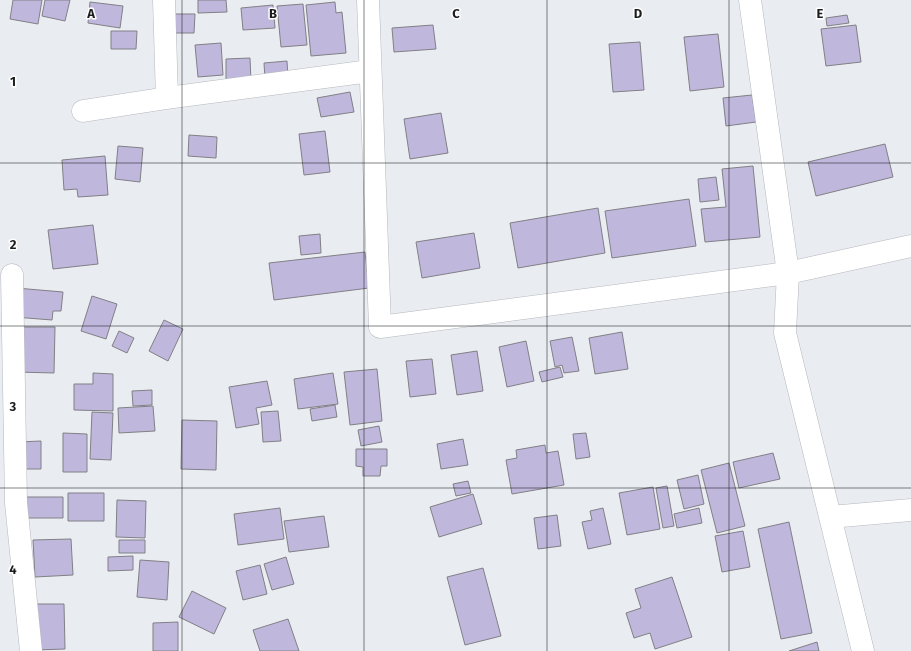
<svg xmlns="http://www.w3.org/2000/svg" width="911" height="651" font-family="'Fira Sans',sans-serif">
<rect width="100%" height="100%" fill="#e9ecf1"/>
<path fill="#c0b7dd" stroke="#818085" d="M13,0H42L38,24L10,19Z
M45,0H70L65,21L42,16Z
M198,0H226L227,12L198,13Z
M90,2L123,6L120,28L88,23Z
M335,2L336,13L342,12L346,53L311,56L306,5Z
M303,4L307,45L281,47L277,6Z
M273,5L275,28L243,30L241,8Z
M174,14H195L194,33H174Z
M847,15L849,23L827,26L826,18Z
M433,25L436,49L394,52L392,28Z
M856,25L861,62L826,66L821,29Z
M111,31H137L136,49H111Z
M718,34L724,87L690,91L684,37Z
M640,42L644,90L613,92L609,44Z
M221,43L223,75L198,77L195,45Z
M250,58L251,81H226V59Z
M287,61L288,78L265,79L264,63Z
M350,92L354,112L321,117L317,98Z
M752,95L756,122L726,126L723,98Z
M441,113L448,153L410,159L404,119Z
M325,131L330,172L304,175L299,134Z
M189,135L217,137L216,158L188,156Z
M885,144L893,177L816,196L808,162Z
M118,146L143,148L140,182L115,179Z
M105,156L108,195L78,197L77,189L64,190L62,160Z
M753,166L760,237L705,242L701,209L726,207L722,169Z
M716,177L719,200L700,202L698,179Z
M689,199L696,246L612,258L605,211Z
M598,208L605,253L518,268L510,223Z
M93,225L98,264L53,269L48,230Z
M474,233L480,268L422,278L416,242Z
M320,234L321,253L301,255L299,236Z
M365,252L369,288L274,300L269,263Z
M16,288L63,292L61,311H53L52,320L14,317Z
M92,296L117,304L106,339L81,331Z
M164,320L183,329L168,361L149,351Z
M17,327H55L54,373L16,372Z
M119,331L134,338L127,353L112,346Z
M622,332L628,369L595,374L589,338Z
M572,337L579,371L564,373L562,365L555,367L550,341Z
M526,341L534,381L507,387L499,347Z
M477,351L483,391L457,395L451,355Z
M432,359L436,394L410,397L406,361Z
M560,367L563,377L542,382L539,372Z
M377,369L382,421L350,425L344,372Z
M93,373L113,374V411L74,410V384H93Z
M333,373L338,404L298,409L294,379Z
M267,381L272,405L256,408L259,424L236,428L229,387Z
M152,390V405L133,406L132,391Z
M335,405L337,417L312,421L310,409Z
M153,406L155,431L119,433L118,408Z
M278,411L281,441L263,442L261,412Z
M92,412L113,413L111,460L90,459Z
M182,420L217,421L216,470L181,469Z
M379,426L382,442L361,446L358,430Z
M63,433L87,434V472H63Z
M586,433L590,457L576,459L573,434Z
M463,439L468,465L441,469L437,444Z
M41,441V469H18V442Z
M545,445L546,453L558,451L564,485L512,494L506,460L517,458L516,450Z
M356,449H387V466H381L380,476H363V467L356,466Z
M773,453L780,479L739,488L733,462Z
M729,463L745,526L717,533L701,470Z
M698,475L704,504L684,509L677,480Z
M468,481L471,493L456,496L453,484Z
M667,486L674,526L663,528L656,488Z
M653,487L660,529L627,535L619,493Z
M68,493H104V521H68Z
M473,494L482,524L439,537L430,507Z
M25,497H63V518H25Z
M117,500L146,501L145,538L116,537Z
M280,508L284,539L238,545L234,514Z
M603,508L611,544L588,549L582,522L592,520L590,511Z
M699,508L702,523L677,528L674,514Z
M557,515L561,546L538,549L534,518Z
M324,516L329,547L289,552L284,521Z
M789,522L812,633L781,639L758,529Z
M743,531L750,567L722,572L715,536Z
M71,539L73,575L35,577L33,540Z
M119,540H145V553H119Z
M133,556V570L108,571V557Z
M286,557L294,584L272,590L264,564Z
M140,560L169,562L167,600L137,597Z
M260,565L267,594L243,600L236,571Z
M483,568L501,636L465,645L447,577Z
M672,577L692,637L655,649L650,633L634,638L626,613L641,608L635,589Z
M192,591L226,608L214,634L179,617Z
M33,604H64L65,649L34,650Z
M288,619L299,651H260L253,630Z
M178,622V651H153V623Z
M817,642L819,651H789Z"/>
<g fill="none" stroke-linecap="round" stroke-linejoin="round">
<defs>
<path id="minor" d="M164,0L167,98
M368,0L380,327L788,273L750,0
M83,111L167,98L370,71
M12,275L16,503L31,651
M830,517L911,510
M863,651L785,333L788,273L911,246"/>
</defs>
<use href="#minor" stroke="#b5b8bd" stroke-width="23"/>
<use href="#minor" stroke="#fff" stroke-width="22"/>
</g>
<path fill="none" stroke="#1c1d1f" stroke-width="1" stroke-opacity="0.55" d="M182,0V651M364,0V651M547,0V651M729,0V651M0,163H911M0,326H911M0,488H911"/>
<g font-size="13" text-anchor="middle" font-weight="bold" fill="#1c1d1f" stroke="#fff" stroke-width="3" stroke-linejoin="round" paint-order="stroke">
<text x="91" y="18">A</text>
<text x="273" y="18">B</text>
<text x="456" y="18">C</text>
<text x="638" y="18">D</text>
<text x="820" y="18">E</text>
<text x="13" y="86">1</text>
<text x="13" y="249">2</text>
<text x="13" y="411">3</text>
<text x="13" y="574">4</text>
</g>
</svg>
